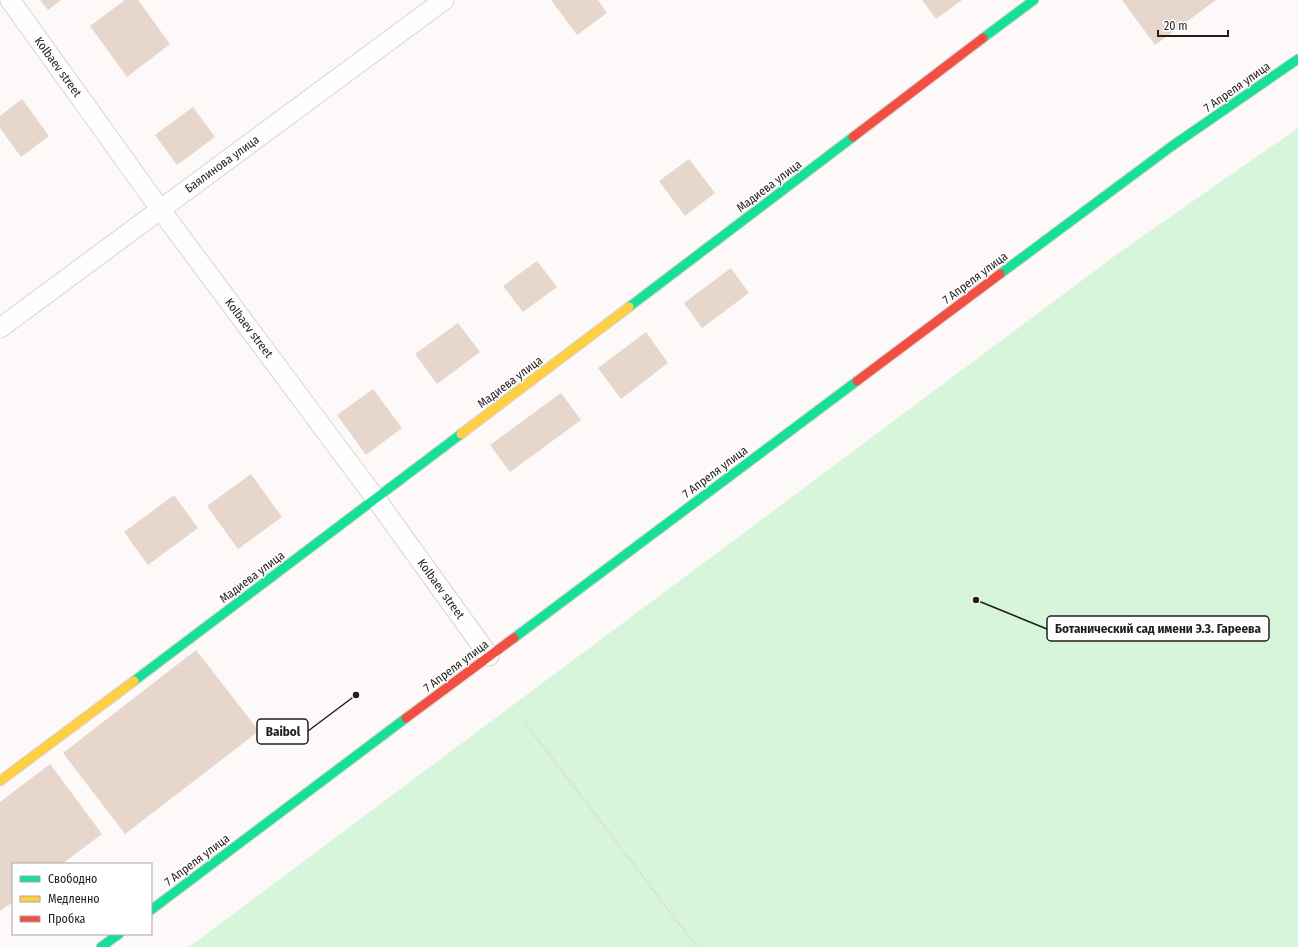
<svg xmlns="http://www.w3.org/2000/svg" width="1298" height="947" font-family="'Fira Sans Condensed',sans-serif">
<rect width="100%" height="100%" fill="#fcf9f8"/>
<path fill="#d7f5da" d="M1298,128V947H189L1120,252Z"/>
<path fill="#e6d6cb" d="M40,0H61L48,10Z
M125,0H138L170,44L127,77L90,26Z
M551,0H598L607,13L577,35Z
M922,0H962L936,19Z
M1122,0H1216L1155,45Z
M22,99L49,136L21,157L0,128V116Z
M193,107L215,137L177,165L155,135Z
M689,159L715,193L685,216L659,181Z
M537,261L557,287L523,312L503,286Z
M731,268L749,293L702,328L684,303Z
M458,323L480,352L437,384L415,354Z
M646,332L668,363L621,399L598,368Z
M373,389L402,428L366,455L337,415Z
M561,393L581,420L510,472L490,445Z
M251,474L282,517L238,549L207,506Z
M174,495L198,528L148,565L124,532Z
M196,650L259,731L125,834L63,753Z
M50,764L102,834L62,864H13V902L0,911V802Z"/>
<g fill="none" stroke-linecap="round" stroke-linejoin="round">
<defs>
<path id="street" d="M10,0L160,209L376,499L489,656
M0,328L444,0"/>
<path id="fast" d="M983,38L1034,0
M1000,274L1172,146L1298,59
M629,307L853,137
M514,638L857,381
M134,681L461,434
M151,910L406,718
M101,947L119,934"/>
<path id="slow" d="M461,434L629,307
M0,781L134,681"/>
<path id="jam" d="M853,137L983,38
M857,381L1000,274
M406,718L514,638"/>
</defs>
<use href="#street" stroke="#d9d4d2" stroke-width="21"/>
<use href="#fast" stroke="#d9d4d2" stroke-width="11"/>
<use href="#slow" stroke="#d9d4d2" stroke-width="11"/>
<use href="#jam" stroke="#d9d4d2" stroke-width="11"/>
<path stroke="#dddbdb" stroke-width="2.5" stroke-dasharray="2 2" stroke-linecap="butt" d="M525,723L697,947"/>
<use href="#street" stroke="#fffefe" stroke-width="19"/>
<use href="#fast" stroke="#16e098" stroke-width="9"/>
<use href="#slow" stroke="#ffcf43" stroke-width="9"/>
<use href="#jam" stroke="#f24e42" stroke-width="9"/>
</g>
<g text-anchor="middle" stroke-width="3" stroke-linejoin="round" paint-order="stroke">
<g font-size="12" fill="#231e1c" stroke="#fff">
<text transform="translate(58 67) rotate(54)" y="4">Kolbaev street</text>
<text transform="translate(1237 87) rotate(-35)" y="4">7 Апреля улица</text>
<text transform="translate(222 164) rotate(-36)" y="4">Баялинова улица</text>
<text transform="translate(769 186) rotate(-37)" y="4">Мадиева улица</text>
<text transform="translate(975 278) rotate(-37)" y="4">7 Апреля улица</text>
<text transform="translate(249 328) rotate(53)" y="4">Kolbaev street</text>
<text transform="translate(510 382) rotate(-37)" y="4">Мадиева улица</text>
<text transform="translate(715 472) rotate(-37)" y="4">7 Апреля улица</text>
<text transform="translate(252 577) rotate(-37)" y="4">Мадиева улица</text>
<text transform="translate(441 589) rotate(54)" y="4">Kolbaev street</text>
<text transform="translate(456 666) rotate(-37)" y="4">7 Апреля улица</text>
<text transform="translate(197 860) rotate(-37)" y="4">7 Апреля улица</text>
</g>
</g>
<path fill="none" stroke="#231e1c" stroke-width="1.5" d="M976 600L1047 629M356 695L308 731"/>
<g fill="#231e1c" stroke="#fff" stroke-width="1.5">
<circle cx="976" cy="600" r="4"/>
<circle cx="356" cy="695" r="4"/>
</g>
<g fill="#fff" stroke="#231e1c" stroke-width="1.5">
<rect x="1047" y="616" width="222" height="25" rx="4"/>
<rect x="257" y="719" width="51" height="25" rx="4"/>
</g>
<g font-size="13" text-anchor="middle" font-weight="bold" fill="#231e1c">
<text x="1158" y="633">Ботанический сад имени Э.З. Гареева</text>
<text x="283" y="736">Baibol</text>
</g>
<rect x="12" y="863" width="140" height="72" fill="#ffffff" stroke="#a7a5a4"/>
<rect x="20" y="876" width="20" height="6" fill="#16e098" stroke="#a7a5a4"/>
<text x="48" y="883" font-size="12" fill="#231e1c">Свободно</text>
<rect x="20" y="896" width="20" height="6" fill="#ffcf43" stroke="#a7a5a4"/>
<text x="48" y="903" font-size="12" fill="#231e1c">Медленно</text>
<rect x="20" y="916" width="20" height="6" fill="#f24e42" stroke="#a7a5a4"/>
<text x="48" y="923" font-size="12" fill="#231e1c">Пробка</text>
<path d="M1158 30v6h70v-6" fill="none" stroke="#231e1c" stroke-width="2"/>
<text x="1164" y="30" font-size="12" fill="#231e1c" stroke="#ffffff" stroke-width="3" paint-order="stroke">20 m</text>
</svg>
